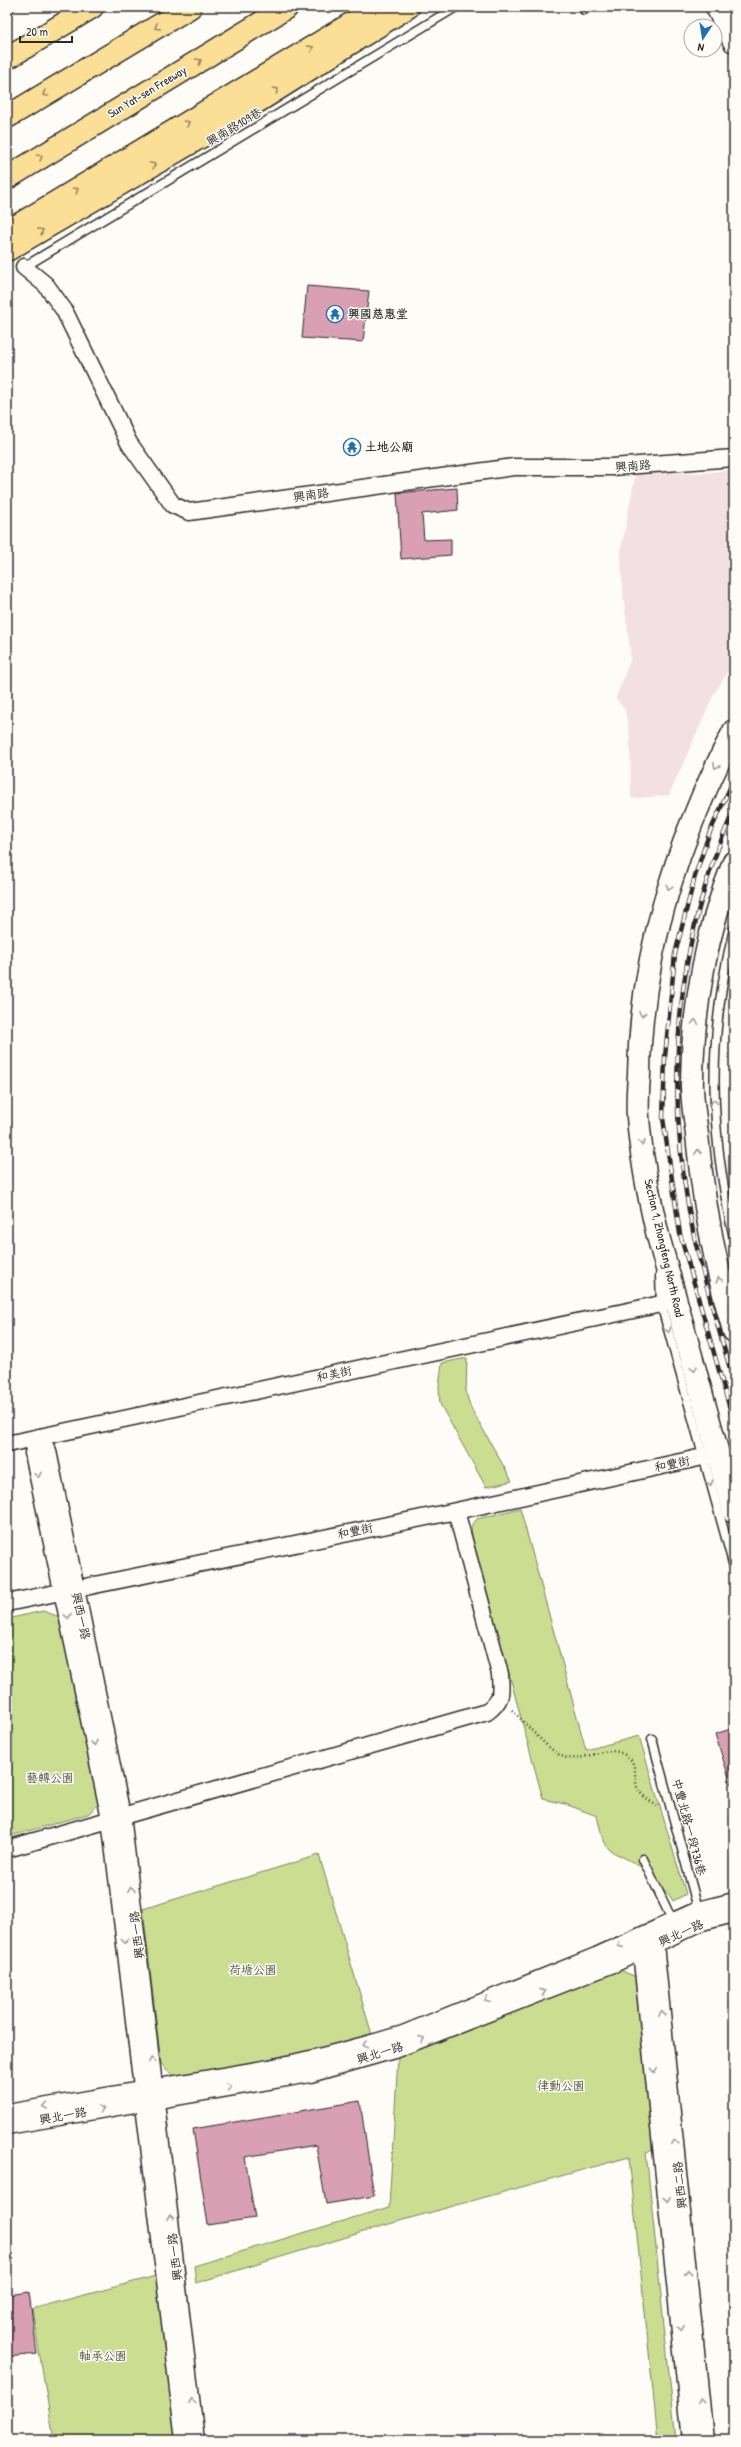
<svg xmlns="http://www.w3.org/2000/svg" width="741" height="2447" font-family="'Patrick Hand','LXGW WenKai TC',sans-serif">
<rect width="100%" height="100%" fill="#fdfcf7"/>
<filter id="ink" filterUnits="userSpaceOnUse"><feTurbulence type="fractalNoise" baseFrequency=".025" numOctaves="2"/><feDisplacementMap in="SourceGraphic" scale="8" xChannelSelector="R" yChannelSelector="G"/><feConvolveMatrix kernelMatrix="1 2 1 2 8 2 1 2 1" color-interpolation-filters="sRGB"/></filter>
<g filter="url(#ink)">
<path fill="#f2e0e2" d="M734,470V662L714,694L669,795L631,799L630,737L625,710L616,698L631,658L622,584L621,549L636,472L702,473Z"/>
<path fill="#cbdd91" stroke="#7b845e" d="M467,1358L466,1393L471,1408L512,1481L486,1487L440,1404L439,1387L442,1363Z
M520,1508L586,1750L639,1736L686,1894L673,1901C668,1892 664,1892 658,1886C652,1881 648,1872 642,1868C608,1845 608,1862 597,1816L565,1804L543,1799L472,1537L471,1526L477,1519Z
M43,1611L60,1617L99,1798L98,1805L88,1814L7,1837V1619Z
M319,1855L372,2035L305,2053L174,2076L166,2070L161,2063L143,1909Z
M620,1970L636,1977L654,2150L646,2152L676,2440H658L629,2157L389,2224L196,2283L194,2266L389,2207L398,2058Z
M156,2276L176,2433L174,2440H54L32,2309Z"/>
<path fill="#d8a0b2" stroke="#2b2b2b" d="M307,286L369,291L363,342L302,338Z
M457,488L458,510L422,514L424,540L451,539V555L401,559L397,493Z
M734,1728V1784H731L715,1734Z
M360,2101L374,2196L326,2204L316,2145L245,2157L255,2218L208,2225L193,2129Z
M29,2292L37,2354L7,2357V2295Z"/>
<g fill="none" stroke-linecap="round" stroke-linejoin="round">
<defs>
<path id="lane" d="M7,9L10,7
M584,10L587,7
M24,267L456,7
M734,929C707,1037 709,1130 734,1238
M660,1275L661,1304L734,1567
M652,1739L699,1912
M643,1859L673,1922"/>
<path id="street" d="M24,267L46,285L64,310L129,443L173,505L189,512L514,467H612L734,458
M39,1437L48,1451L122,1815L196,2440
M39,1437L33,1453L110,1819L184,2440
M7,1444L661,1304
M7,1603L456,1511L703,1457
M7,1849L487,1712C503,1700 501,1693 500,1674L456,1511
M648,1937L655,1944L705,2440
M644,1941L641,1951L691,2440
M7,2113L269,2068C314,2059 359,2047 403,2034L596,1956L698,1910L734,1901
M7,2126L310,2074L394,2050L616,1963L702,1922L734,1914"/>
<path id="secondary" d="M717,7L734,41
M734,731C678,838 640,953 639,1075C638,1089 637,1103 638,1117C641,1157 649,1198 658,1236L734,1512
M734,862C707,929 693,1005 692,1078C691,1096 695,1116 697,1135C703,1202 715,1266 734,1331"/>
<path id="highway" d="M7,58L92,7
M7,117L190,7
M7,178L287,7
M7,232L379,7
M7,250L209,132L408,7"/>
</defs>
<use href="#lane" stroke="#2b2b2b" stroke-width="11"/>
<use href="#street" stroke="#2b2b2b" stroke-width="19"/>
<use href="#secondary" stroke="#2b2b2b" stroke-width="25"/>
<use href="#highway" stroke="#2b2b2b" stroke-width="25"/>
<path stroke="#2b2b2b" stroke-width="2.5" stroke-dasharray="1 3" stroke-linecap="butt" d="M512,1710C523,1721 551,1753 564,1757C586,1764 609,1740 629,1758C637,1765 634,1778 637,1787C639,1794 651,1802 657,1806"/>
<use href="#lane" stroke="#fdfcf7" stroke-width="8"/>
<use href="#street" stroke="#fdfcf7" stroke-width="16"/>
<use href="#secondary" stroke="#fdfcf7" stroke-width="22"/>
<use href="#highway" stroke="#fbdf96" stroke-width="22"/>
<defs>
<path id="rail" d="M734,779L709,834L695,876L675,954L665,1057L663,1118L680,1234L734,1423
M734,810C674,941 664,1090 693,1231C704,1282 720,1332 734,1383"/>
</defs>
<use href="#rail" stroke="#2b2b2b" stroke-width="4.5"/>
<use href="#rail" stroke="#fdfcf7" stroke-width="3" stroke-dasharray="9" stroke-linecap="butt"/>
</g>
<defs><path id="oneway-chevron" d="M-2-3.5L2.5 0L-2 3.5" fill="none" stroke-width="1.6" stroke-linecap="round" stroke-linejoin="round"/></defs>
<g stroke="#938560">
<use href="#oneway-chevron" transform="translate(157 27) rotate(149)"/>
<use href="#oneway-chevron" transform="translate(311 48) rotate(-31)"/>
<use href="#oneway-chevron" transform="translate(199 61) rotate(-31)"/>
<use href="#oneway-chevron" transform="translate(276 90) rotate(-32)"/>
<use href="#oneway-chevron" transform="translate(45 94) rotate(149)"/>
<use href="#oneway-chevron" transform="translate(187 123) rotate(-31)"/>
<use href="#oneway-chevron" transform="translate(40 157) rotate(-31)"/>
<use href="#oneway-chevron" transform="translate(153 165) rotate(-30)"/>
<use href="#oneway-chevron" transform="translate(76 190) rotate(-31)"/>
<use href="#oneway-chevron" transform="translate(41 231) rotate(-30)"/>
</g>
<g stroke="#9e9e9b">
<use href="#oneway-chevron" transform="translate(716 766) rotate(117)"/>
<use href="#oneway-chevron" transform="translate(669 887) rotate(107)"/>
<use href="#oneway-chevron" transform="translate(642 1014) rotate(99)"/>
<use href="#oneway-chevron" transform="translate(695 1022) rotate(-87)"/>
<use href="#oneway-chevron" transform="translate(714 1102) rotate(-94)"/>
<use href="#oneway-chevron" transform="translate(642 1143) rotate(82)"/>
<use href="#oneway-chevron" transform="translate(698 1152) rotate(-95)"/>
<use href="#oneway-chevron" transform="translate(719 1280) rotate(-106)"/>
<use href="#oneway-chevron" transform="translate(668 1330) rotate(75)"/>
<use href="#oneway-chevron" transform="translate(694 1369) rotate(75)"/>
<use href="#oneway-chevron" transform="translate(38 1475) rotate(78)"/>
<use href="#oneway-chevron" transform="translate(710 1483) rotate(74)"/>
<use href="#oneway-chevron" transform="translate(68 1616) rotate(78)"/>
<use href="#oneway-chevron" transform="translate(94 1743) rotate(78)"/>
<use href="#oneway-chevron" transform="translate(131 1889) rotate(-97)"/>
<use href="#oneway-chevron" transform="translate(125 1941) rotate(83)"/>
<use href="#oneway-chevron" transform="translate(620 1945) rotate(156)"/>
<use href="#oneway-chevron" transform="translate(543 1992) rotate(-21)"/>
<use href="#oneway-chevron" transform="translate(487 2000) rotate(158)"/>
<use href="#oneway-chevron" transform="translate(662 2013) rotate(-96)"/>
<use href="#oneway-chevron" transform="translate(422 2039) rotate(-21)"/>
<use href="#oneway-chevron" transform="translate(365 2045) rotate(165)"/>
<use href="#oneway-chevron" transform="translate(152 2060) rotate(-97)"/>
<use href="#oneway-chevron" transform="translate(654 2070) rotate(84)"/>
<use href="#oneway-chevron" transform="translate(229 2087) rotate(-10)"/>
<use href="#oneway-chevron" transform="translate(45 2106) rotate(170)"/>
<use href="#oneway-chevron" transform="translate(101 2109) rotate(-10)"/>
<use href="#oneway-chevron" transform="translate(675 2142) rotate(-96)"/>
<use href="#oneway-chevron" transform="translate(667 2199) rotate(84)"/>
<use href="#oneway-chevron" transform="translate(170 2217) rotate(-97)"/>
<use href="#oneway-chevron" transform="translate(688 2272) rotate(-96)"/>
<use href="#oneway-chevron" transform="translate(680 2329) rotate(84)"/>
<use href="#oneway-chevron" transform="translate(192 2401) rotate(-97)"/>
<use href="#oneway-chevron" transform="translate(701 2401) rotate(-96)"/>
</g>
</g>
<defs>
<symbol id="temple-ring" viewBox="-11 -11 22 22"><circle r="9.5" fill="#fdfcf7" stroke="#1f6fb2" stroke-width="1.5"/><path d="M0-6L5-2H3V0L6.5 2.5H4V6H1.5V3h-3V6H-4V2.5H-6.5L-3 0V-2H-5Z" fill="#1f6fb2"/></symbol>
</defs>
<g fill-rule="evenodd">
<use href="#temple-ring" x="325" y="304" width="20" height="20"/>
<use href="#temple-ring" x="342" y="437" width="20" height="20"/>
</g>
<g text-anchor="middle" stroke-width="3" stroke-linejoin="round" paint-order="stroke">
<g font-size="12" fill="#2b2b2b" stroke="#fdfcf7">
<text transform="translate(147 92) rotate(-31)" y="4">Sun Yat-sen Freeway</text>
<text transform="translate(234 127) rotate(-31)" y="4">興南路109巷</text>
<text transform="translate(633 466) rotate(-4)" y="4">興南路</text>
<text transform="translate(311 495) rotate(-8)" y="4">興南路</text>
<text transform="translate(664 1248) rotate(77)" y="4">Section 1, Zhongfeng North Road</text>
<text transform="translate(334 1374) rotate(-12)" y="4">和美街</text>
<text transform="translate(672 1464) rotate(-12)" y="4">和豐街</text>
<text transform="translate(355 1531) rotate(-12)" y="4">和豐街</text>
<text transform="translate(81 1616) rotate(78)" y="4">興西一路</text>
<text transform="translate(689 1827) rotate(75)" y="4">中豐北路一段736巷</text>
<text transform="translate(681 1933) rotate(-24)" y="4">興北一路</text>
<text transform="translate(137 1935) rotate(-97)" y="4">興西一路</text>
<text transform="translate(380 2053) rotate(-17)" y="4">興北一路</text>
<text transform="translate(63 2116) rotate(-10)" y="4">興北一路</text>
<text transform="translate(680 2185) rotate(-96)" y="4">興西二路</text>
<text transform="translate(175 2257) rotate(-97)" y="4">興西一路</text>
</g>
<g font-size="12" font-weight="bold" fill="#2b2b2b" stroke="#fdfcf7" text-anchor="start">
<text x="348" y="318">興國慈惠堂</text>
<text x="365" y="451">土地公廟</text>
</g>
<g font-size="12" fill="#535844" stroke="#fdfcf7">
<text x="50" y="1782">藝轉公園</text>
<text x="253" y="1974">荷塘公園</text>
<text x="561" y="2090">律動公園</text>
<text x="103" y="2360">軸承公園</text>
</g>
</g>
<rect width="741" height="2447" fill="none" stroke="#fdfcf7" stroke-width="24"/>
<rect x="12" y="12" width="717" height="2423" fill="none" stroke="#2b2b2b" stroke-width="1.5" filter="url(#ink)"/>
<g transform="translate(703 38) rotate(192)"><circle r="19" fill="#fdfcf7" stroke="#a9a8a5"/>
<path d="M0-3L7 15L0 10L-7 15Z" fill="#1f6fb2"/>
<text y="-6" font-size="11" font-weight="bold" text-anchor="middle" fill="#2b2b2b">N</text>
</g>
<path d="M20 36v6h52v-6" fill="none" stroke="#2b2b2b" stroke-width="2"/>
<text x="26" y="36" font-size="12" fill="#2b2b2b" stroke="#fdfcf7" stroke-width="3" paint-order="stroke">20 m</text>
</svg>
